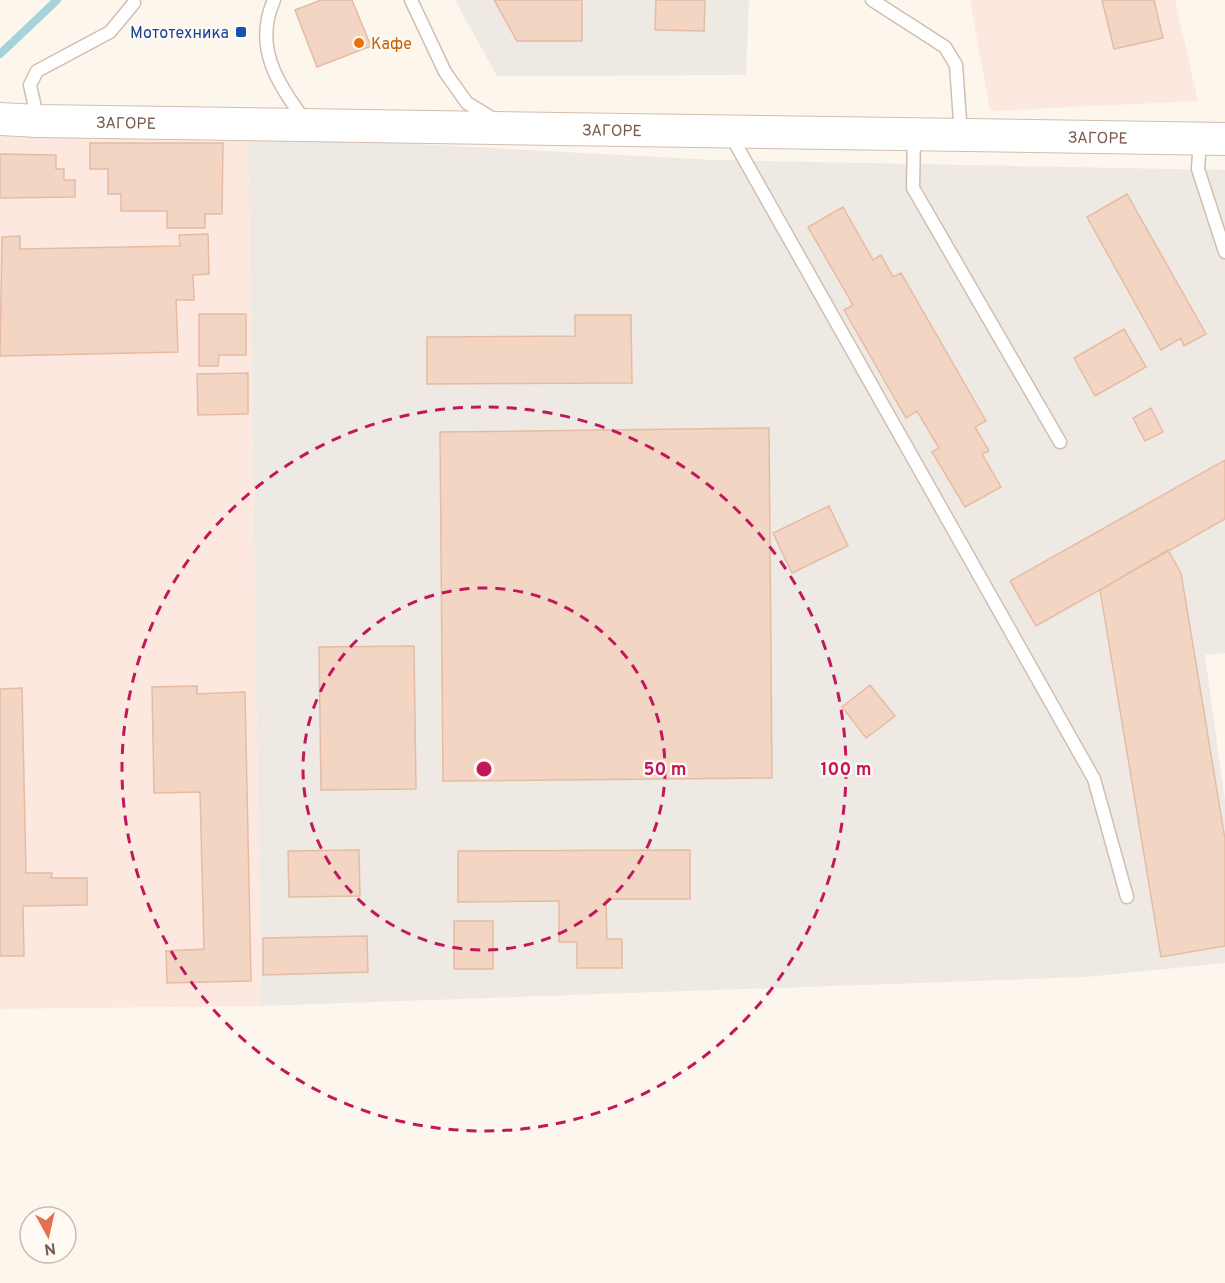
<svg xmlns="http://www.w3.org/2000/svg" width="1225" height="1283" font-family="Overpass,sans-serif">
<rect width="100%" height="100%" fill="#fdf6ec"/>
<path fill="#fde8e0" d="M970,0H1175L1198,101L990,111Z
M0,134L248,135L261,1006L0,1009Z"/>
<path fill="#efe9e4" d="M455,0H749L746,75L497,76Z
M248,135L714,160L1225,170V653L1205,655L1225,801V963L1086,977L261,1006Z"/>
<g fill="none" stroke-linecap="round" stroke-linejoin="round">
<path stroke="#a5d3da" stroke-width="8" d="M0,54L57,0"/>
</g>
<path fill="#f3d5c3" stroke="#e6bba3" stroke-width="1.5" d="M321,0H352L371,46L317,67L295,10Z
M494,0H582V41H517Z
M656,0H705L704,31L655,30Z
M1102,0H1154L1163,38L1114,49Z
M90,143H223L222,214H205V228H167V211H121V194H108V169H90Z
M0,154L56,155V169H64V180H75V197L0,198Z
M1127,194L1206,334L1184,346L1181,338L1161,350L1087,217Z
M843,207L873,260L881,255L893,277L901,273L986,421L975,427L989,451L982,454L1001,487L965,507L932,452L939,448L917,411L906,418L844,310L853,305L808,227Z
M208,234L209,274L193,275L194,300H176L178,352L0,356L2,237L20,236V249L180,246L179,235Z
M199,314H246V355H219L218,366H199Z
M575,315H631L632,383L427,384V337L575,336Z
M1124,329L1146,367L1095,396L1074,358Z
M248,373V414L198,415L197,374Z
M1151,408L1163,432L1145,441L1133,418Z
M769,428L772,778L443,781L440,432Z
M1225,460V519L1036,626L1010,581Z
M829,506L848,546L792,573L773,533Z
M1168,550L1181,573L1225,839V946L1161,957L1100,590Z
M414,646L416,789L321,790L319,647Z
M870,685L895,716L866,738L842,707Z
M197,686V694L245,692L251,981L167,983L166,951L204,949L200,792L154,793L152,687Z
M22,688L26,873H52L51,878H87V905L23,906L24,956H0V689Z
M359,850L360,896L289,897L288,851Z
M690,850V899H606L607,939H622V968H577V942H559V901L458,902V851Z
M454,921H493V969H454Z
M367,936L368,972L263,975V938Z"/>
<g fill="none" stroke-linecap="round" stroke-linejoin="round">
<defs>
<path id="service" d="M274,0C253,47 278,85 306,122
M411,0L445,72L467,103L495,120
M872,0L945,47L956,65L961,135
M38,121L30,85L37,71L110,32L134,3
M730,134L1094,779L1127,897
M914,135L913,188L1060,442
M1200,140L1198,169L1225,252"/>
<g id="tertiary">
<path id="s1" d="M0,119L38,121L1225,139"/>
</g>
</defs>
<use href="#service" stroke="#d1beb0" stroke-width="15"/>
<use href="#tertiary" stroke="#d1beb0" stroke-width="34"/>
<use href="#service" stroke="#fff" stroke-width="12"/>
<use href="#tertiary" stroke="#fff" stroke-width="32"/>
</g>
<g fill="none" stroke="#c2185b" stroke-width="3" stroke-dasharray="10 8">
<circle cx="484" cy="769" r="181"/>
<circle cx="484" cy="769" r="362"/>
</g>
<rect fill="#1a4fb4" stroke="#fffaf3" stroke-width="2" x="235" y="26" width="12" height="12" rx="3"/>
<circle fill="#e8710a" stroke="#fffaf3" stroke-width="2" cx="359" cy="43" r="6"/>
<g text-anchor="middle" stroke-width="4.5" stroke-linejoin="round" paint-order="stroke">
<g font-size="16" fill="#164399" stroke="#fffaf3" text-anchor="end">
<text x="229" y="38">Мототехника</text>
</g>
<g font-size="16" fill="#c56008" stroke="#fffaf3" text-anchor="start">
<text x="371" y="49">Кафе</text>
</g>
<g font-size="16" fill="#7a5c4d" stroke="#fffaf3">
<text dy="6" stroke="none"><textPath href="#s1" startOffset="126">ЗАГОРЕ</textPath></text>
<text dy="6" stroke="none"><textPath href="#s1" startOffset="612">ЗАГОРЕ</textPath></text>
<text dy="6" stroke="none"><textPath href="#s1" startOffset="1098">ЗАГОРЕ</textPath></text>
</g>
</g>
<circle cx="484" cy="769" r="9" fill="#c2185b" stroke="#fffaf3" stroke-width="3"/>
<g font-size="18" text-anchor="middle" font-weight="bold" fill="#c2185b" stroke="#fffaf3" stroke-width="4.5" stroke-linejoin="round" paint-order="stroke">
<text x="665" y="775">50 m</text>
<text x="846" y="775">100 m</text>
</g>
<g transform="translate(48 1235) rotate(172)"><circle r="28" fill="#fffaf3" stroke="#cabbb1" stroke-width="1.5"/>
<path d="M0-4.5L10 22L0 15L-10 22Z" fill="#e76f51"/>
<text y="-9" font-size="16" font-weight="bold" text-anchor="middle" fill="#7a5c4d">N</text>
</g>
</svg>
